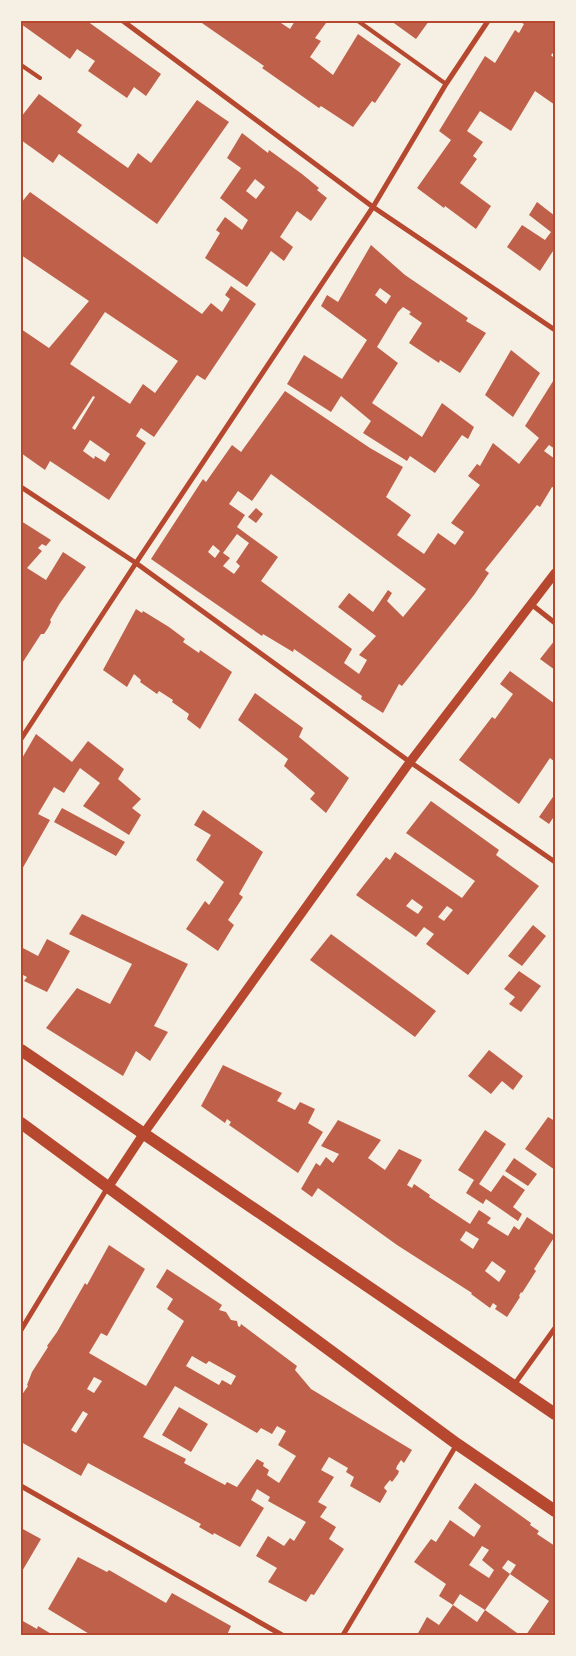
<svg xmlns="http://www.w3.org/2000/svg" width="576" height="1656" font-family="'IBM Plex Sans',sans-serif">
<rect width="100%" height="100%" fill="#f6efe4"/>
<path fill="#bf614a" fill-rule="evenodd" d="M21,21H87L161,74L146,96L134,87L127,98L88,71L95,61L77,49L70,59L21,24Z
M199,21H278L290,29L295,21H323L326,23L315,38L321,41L310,57L333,75L358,34L401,64L375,103L372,101L353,127L321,106L319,108L262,68L264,66Z
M391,21H429L416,39Z
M523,21H555V52H554L551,55L555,59V105L535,91L511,131L480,111L467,131L483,142L473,156L477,159L460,183L491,206L476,229L445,206L444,208L417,188L451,140L439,131L485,56L495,63L515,30L519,33L524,24L522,23Z
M39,94L82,125L77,132L128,168L138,153L151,163L197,100L229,122L157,224L59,154L53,163L21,140V117Z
M242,133L268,153L269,150L302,174L319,188L317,190L327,198L311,221L297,211L280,237L293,247L284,261L271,251L247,287L205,258L220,233L216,230L225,217L242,230L248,220L220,198L241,168L227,158ZM255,179L265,187L256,199L246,191Z
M30,192L202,314L211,303L222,312L230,299L225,295L231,286L256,304L205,380L197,375L154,437L141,428L136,436L146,443L109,500L50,461L45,470L21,453V329L49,348L89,301L21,255V203ZM105,312L178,361L155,393L143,384L130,404L70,364ZM93,396L95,397L75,430L72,428ZM90,440L110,454L105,462L95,456L94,459L83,451Z
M537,202L555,216V248L540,271L507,247L522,225L545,240L551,232L529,215Z
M371,245L405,275L468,318L466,321L486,333L460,373L440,360L439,363L409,343L422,323L409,314L411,312L403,307L398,312L377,347L398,363L372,403L422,437L442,403L474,427L468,439L462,435L435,473L410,456L407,461L363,433L371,421L341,396L331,412L287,384L304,355L342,379L367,340L321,306L327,295L338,302ZM380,288L391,296L386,304L375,295Z
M511,350L540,373L513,417L485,395Z
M555,378V449L549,445L544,451L555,459V488L552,487L540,507L537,505L485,570L489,573L474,595L402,686L399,684L383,713L361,699L362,696L294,649L293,652L263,634L262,636L151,559L203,479L206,482L232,445L241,452L285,391L370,448L403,467L386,497L411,515L397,535L424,554L438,533L455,545L464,532L451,523L480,485L468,476L477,464L480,466L493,443L519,464L539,438L525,426ZM271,474L426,589L403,617L387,601L392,593L388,590L373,612L349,593L338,607L376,636L359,655L367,660L359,674L344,663L352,649L261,581L278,557L237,527L245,515L229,504L238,491L252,501ZM237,534L249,543L236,562L240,566L234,574L223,566L230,558L223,553ZM213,545L220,551L215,558L208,552Z
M256,508L263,514L256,523L248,517Z
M21,521L51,540L46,546L42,544L38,548L42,551L27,568L46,580L63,552L86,567L60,603L50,620L51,622L48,628L44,634H41L21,665Z
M136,609L142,613L143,611L169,627L185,639L183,642L199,653L200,650L232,672L200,729L187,719L189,714L172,702L173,700L159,691L157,694L140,682L141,680L134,674L127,687L103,670Z
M555,640V670L540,659Z
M510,671L555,704V762L550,758L519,804L459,760L492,717L495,719L513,694L500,684Z
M255,693L303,728L299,737L349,778L326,813L310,799L315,793L284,766L288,759L238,720Z
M36,734L72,762L88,741L124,769L118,779L141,799L132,808L141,815L129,835L83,806L100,783L80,768L64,793L54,787L38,814L50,820L21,871V760Z
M555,794V815L549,824L539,817Z
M431,801L499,850L496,855L539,886L468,975L426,944L434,934L424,927L416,937L356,895L386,857L390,860L395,852L462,898L475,881L406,833ZM412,899L423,907L418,914L406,906ZM447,906L453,910L444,921L438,917Z
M62,808L125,842L116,856L54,822Z
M203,810L263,852L239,894L243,897L228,920L234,925L218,951L186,929L205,901L209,905L224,882L196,860L211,835L194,825Z
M82,914L188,964L154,1026L168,1032L150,1061L136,1051L123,1076L46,1028L77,988L110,1004L132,964L69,934Z
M533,925L546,936L522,966L508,956Z
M331,934L436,1011L415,1037L310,960Z
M47,939L70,951L47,992L24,981L27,977L21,974V947L38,956Z
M519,971L541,986L521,1012L509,1004L515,997L504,989Z
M489,1050L523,1076L513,1090L502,1081L491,1094L468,1076Z
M223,1065L282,1093L277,1101L295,1110L300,1102L315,1109L308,1123L323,1132L298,1173L229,1125L231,1122L227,1119L225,1123L201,1106Z
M548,1117L555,1121V1170L525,1149Z
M338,1120L381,1140L368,1158L385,1170L399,1149L422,1160L407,1185L412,1188L414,1184L430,1195L429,1197L470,1224L479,1210L491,1218L487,1223L508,1236L514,1226L519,1230L527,1217L555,1236L534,1269L536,1271L522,1293L521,1292L519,1296L520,1297L507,1317L495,1309L497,1306L493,1303L490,1308L471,1294L472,1293L397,1245L318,1188L312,1197L301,1189L316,1163L320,1166L326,1157L333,1163L339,1154L321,1146ZM466,1231L479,1239L473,1249L460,1240ZM492,1261L506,1271L499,1282L485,1271Z
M485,1130L506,1144L479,1184L491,1192L503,1175L525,1190L513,1207L522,1214L518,1221L486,1199L483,1204L466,1193L474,1180L458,1170Z
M514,1158L537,1174L528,1186L505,1171Z
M109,1245L145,1269L107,1336L101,1333L89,1353L146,1386L184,1321L167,1309L173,1299L156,1287L167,1269L222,1305L219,1310L226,1312L231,1320L237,1321L238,1326L240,1327L241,1324L297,1366L295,1370L311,1389L412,1450L404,1463L401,1460L397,1466L396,1469L399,1471L398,1474L392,1482L390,1480L385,1486L384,1488L387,1491L380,1503L350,1486L354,1477L346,1472L348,1468L329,1457L321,1470L334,1477L318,1502L327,1507L320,1517L336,1527L329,1539L344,1549L314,1595L311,1594L306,1602L268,1582L277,1568L256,1556L268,1536L284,1546L290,1538L294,1541L306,1522L268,1501L270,1497L257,1489L251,1500L264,1508L240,1547L214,1533L213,1535L199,1527L201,1524L88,1463L81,1476L21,1442V1396L28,1386L27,1385L32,1372L48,1347L47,1346L57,1332L85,1283L87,1285ZM192,1356L206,1364L209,1361L236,1376L231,1385L222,1380L219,1385L186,1366ZM94,1377L102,1381L94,1393L87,1389ZM175,1386L257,1433L261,1428L272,1434L277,1426L286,1431L278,1445L296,1456L279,1483L267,1475L269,1470L263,1466L264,1463L257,1459L237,1487L227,1482L225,1485L184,1463L186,1459L143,1437ZM83,1411L88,1414L76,1433L71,1430Z
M179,1407L208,1424L191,1452L162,1435Z
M475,1483L531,1523L530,1525L539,1531L537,1534L555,1546V1633L553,1632L551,1635H526L549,1601L510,1574L516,1565L508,1560L502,1568L510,1574L485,1610L460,1594L453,1605L439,1596L446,1584L414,1562L431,1539L436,1542L450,1520L474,1537L481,1526L458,1508ZM482,1546L489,1550L482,1560L494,1570L489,1578L469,1565Z
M21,1528L41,1539L21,1573Z
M78,1557L107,1572L109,1570L166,1603L172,1593L231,1626L227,1635H91L48,1609Z
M453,1605L477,1622L485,1610L520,1635H417L427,1617L439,1625Z
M21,1620L37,1629L38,1626L53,1635H21Z"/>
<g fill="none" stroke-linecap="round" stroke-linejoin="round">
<path stroke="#b5482f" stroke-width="4" d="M358,21L446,84
M21,65L40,78"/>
<path stroke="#b5482f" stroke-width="5" d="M123,21L373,207L555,330
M21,487L136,563L410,762L555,862
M531,604L555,623
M21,739L136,563L373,207L446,84L488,21
M21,1330L108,1187
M514,1385L555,1328
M21,1486L282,1635
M343,1635L457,1444"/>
<path stroke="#b5482f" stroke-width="9" d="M109,1186L144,1133L410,762L555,573"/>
<path stroke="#b5482f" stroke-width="12" d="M21,1050L555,1414
M21,1123L457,1444L555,1511"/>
</g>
<rect width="576" height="1656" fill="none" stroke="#f6efe4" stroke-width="45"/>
<rect x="22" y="22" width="532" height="1612" fill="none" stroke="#b5482f" stroke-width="2"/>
</svg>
